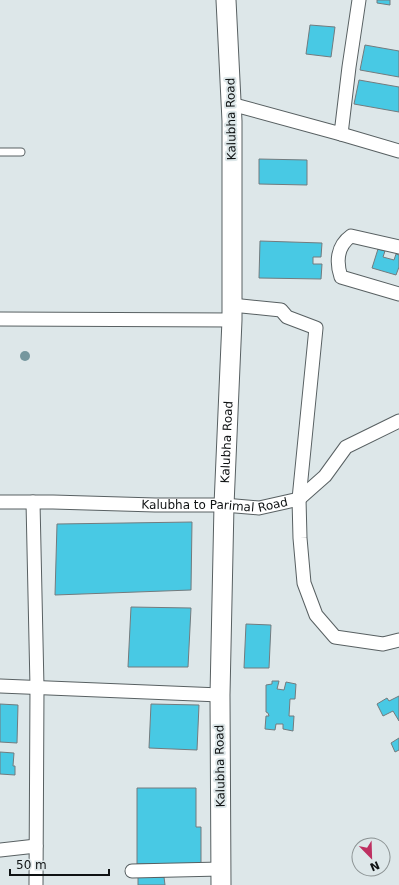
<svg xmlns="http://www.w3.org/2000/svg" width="399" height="885" font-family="'DejaVu Sans',sans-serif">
<rect width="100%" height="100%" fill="#dde7e9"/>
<path fill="#48c9e4" stroke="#737b7e" d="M377,0H390V5L377,3Z
M310,25L335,27L331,57L306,54Z
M365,45L399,51V77L360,70Z
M359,80L399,87V112L354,104Z
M259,159L307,160V185L259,184Z
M260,241L322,243L321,257H313V264H322L321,279L259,278Z
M378,249L385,251L383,257L394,260L396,254L399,255V267L396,275L372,268Z
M192,522L191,590L55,595L57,524Z
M131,607L191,608L188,667H128Z
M246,624L271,625L269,668H244Z
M272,681H279L277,689L284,690L286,682L296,684L295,699H290L289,716H294L293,731L283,729V724H276L275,730L265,729L266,716H269L268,713L266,712V685L272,684Z
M399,696V721L393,711L383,716L377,704L387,698L389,701Z
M0,704L18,705L17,743L0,742Z
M151,704L199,705L197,750L149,748Z
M399,738V750L395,752L391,743Z
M0,752L14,753L13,766H15V775L0,774Z
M137,788H196V827H201V864H137Z
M138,877H164L165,885H138Z"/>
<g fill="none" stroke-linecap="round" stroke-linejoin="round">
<defs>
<path id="lane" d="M0,152H21"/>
<g id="street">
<path d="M231,104L341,134L349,67L359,0"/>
<path d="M341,134L399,151"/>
<path d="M399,247L351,236C337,246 336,262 341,277L399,294"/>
<path d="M232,305L281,310L287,317L316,328L299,499L300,538L304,583L316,615L335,637L383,644L399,640"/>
<path d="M0,319L232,320"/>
<path id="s1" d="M0,502H53L155,505H224L259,508L299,499L325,476L346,447L399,421"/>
<path d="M33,502L37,687L36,885"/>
<path d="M0,686L220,695"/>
<path d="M0,850L36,846"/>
<path d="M132,871L221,869"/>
</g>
<g id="secondary">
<path id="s2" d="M221,885L220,695L224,505L232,320V121L226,0"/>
</g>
</defs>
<use href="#lane" stroke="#586062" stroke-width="9"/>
<use href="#street" stroke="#586062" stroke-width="15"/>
<use href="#secondary" stroke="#586062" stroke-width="21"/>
<use href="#lane" stroke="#fff" stroke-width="7"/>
<use href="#street" stroke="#fff" stroke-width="13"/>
<use href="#secondary" stroke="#fff" stroke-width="19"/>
</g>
<circle fill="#75979e" cx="25" cy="356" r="5"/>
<g text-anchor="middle" stroke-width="4" stroke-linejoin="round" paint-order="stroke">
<g font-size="12" fill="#0f1213" stroke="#dde7e9">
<text transform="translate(231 119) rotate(-91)" y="4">Kalubha Road</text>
<text dy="4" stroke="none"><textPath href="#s2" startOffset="443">Kalubha Road</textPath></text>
<text dy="4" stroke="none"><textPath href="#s1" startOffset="215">Kalubha to Parimal Road</textPath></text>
<text transform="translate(220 766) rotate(-91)" y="4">Kalubha Road</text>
</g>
</g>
<g transform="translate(371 857) rotate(157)"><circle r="19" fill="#dde7e9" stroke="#8b9293"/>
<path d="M0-3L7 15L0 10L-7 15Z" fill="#be3061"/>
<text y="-6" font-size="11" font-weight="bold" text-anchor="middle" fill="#0f1213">N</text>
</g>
<path d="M10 869v6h99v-6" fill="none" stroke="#0f1213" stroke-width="2"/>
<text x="16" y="869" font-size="12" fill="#0f1213" stroke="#dde7e9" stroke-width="3" paint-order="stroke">50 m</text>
</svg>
